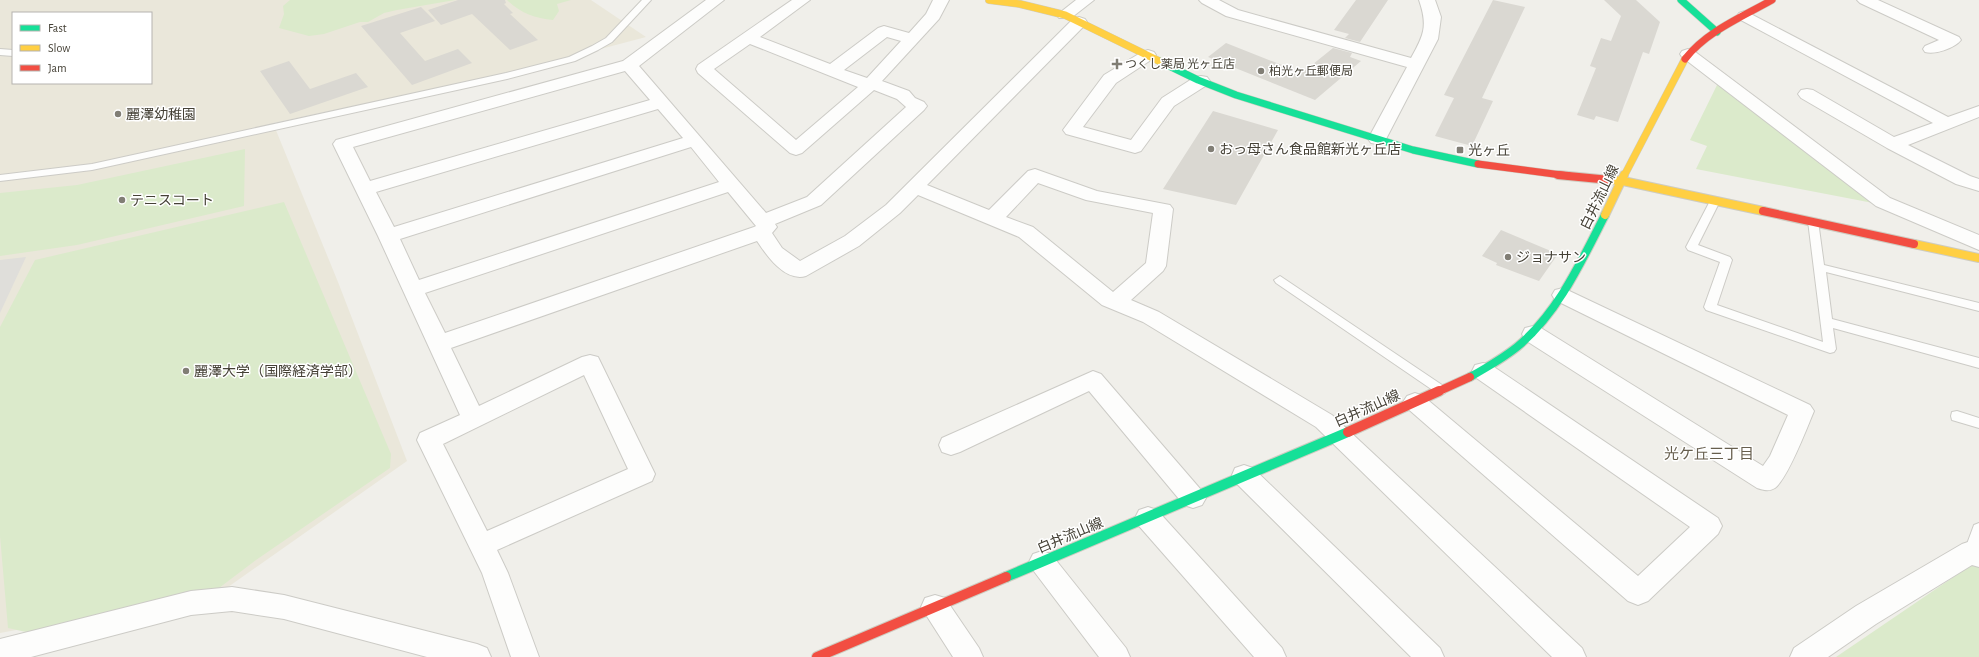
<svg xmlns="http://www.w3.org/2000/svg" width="1979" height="657" font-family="'Alegreya Sans','Noto Sans JP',sans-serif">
<rect width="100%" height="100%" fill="#f0efea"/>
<path fill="#eae7da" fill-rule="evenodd" d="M0,0H591L646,37L502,75L273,123L338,282L407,461L221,592L0,633ZM13,13H151V83H13Z"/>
<path fill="#dbeacb" d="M290,0H455L397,10L384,13L368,22H360L324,34L309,36L279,28L284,14L283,6Z
M507,0H571L557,4L559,11L553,20C535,18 520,13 507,0Z
M1718,83L1873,203L1696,169L1707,146L1690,140Z
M245,149L244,206L77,245L0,256V193L77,185Z
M284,202L391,454L390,468L256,560L219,588L35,634L8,628L0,536V327L35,260Z
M1977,561L1979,562V657H1836Z"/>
<path fill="#dfdeda" d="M26,257L0,313V260Z"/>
<path fill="#dad8d2" d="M458,0H505L506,3L504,4L513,13L510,14L538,40L510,50L472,14L441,25L428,10Z
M1356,0H1388L1360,42L1345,38L1349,34L1334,30Z
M1493,0L1525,7L1482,98L1493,101L1472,146L1435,136L1454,98L1444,95Z
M1604,0H1636L1660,22L1649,54L1643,52L1618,122L1596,116L1594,120L1577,115L1596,68L1590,66L1601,38L1611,41L1621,16Z
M421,7L435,21L400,33L425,61L458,49L472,63L412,85L361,26Z
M1226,43L1302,73L1333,48L1352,53L1350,57L1361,61L1315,100L1208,57Z
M289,61L310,89L356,73L368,87L290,114L260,71Z
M1213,111L1278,130L1236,205L1163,189Z
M1501,230L1558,254L1539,281L1496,265L1497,263L1482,256Z"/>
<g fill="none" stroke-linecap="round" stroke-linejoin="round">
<defs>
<path id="lane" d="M642,0H651L612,42L598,50L575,61L507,79L92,170L0,181V175L92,164L506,73L569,57L592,46L606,38Z
M0,49L13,50V56L0,55Z
M1715,198L1720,201L1698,245L1730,257L1732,260L1717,305L1823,342L1808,221L1813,218L1818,221L1824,265L1979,303V311L1826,272L1832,319L1979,358V368L1833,328L1836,349L1834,352L1830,353L1706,310L1704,307L1720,262L1688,250L1686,247L1710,201Z
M1280,276L1445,387L1447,390L1445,393L1441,395L1437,393L1276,283L1274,280Z
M1957,411L1979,418V428L1952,420L1951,416L1952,412Z
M1979,523V550L1976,556L1971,558L1966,556L1964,552L1974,525Z"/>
<path id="street" d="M706,0H724L639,66L766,213L807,197L906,107L897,99L874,90L802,153L796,155L790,153L698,73L696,69L698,65L792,0H810L760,37L830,64L878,28L884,26L909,33L926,14L933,0H949L939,19L882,81L909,91L915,98L924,102L927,106L924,110L821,205L775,224L777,227L772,233L782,248L800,261L845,236L886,205L1073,19L1079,17L1085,19L1087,22L1085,25L927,185L989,210L1028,171L1035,169L1097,191L1170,205L1173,209L1166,266L1163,271L1131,300L1159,312L1332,415L1582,648L1586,657H1552L1316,427L1143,322L1102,305L1019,237L918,195L900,213L859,246L806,276C785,282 767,256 757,241L451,348L479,406L582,357L590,355L598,357L655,474L652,481L497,550L508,573L539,657H511L482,573L417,440L420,433L460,415L378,236L333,144L336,140L623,61ZM887,37L901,41L867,78L844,70ZM750,44L858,87L796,140L714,69ZM625,71L650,100L370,181L353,147ZM658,109L683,138L394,227L376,192ZM691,147L719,182L419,280L400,239ZM1038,183L1086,200L1153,213L1146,263L1113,292L1033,227L1006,217ZM728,192L756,226L754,227L445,333L425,293ZM584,375L628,469L487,531L443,444Z
M1076,0H1094L1071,18H1059L1057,15Z
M1199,0H1219L1238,10L1411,58C1424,35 1428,26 1419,0H1435L1441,17L1438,39L1386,139L1383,143L1377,144L1371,143L1368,139L1407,67L1226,16L1202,3Z
M1857,0H1878L1959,37L1961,40C1955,48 1935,55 1925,52L1923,49L1925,46L1939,40L1860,3Z
M1745,11L1948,117L1979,106V117L1908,145L1970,176L1979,179V191L1956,184L1887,148L1801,98L1798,94L1801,90L1807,89L1813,90L1894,137L1933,123L1739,19L1737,16L1739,13Z
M1688,49L1694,51L1890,198L1979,235V250L1876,206L1682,57L1680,54L1682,51Z
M1148,50L1154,52L1156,55L1154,58L1116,83L1083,127L1131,140L1162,98L1195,77L1201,76L1207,77L1210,81L1207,85L1174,106L1141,151L1135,153L1066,134L1063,130L1104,75L1142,52Z
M1563,288L1810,405L1814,411C1807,428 1788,478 1775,488C1769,492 1763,490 1757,488L1525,340L1522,334L1525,328L1533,326L1541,328L1763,466L1770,456L1788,415L1555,300L1552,295L1555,290Z
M1483,363L1491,365L1718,518L1722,526L1718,534L1648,601L1638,605L1628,601L1407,408L1403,402L1407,396L1415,393L1423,396L1638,576L1690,527L1475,377L1472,371L1475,365Z
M1093,371L1101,374L1202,491L1206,498L1202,505L1193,508L1184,505L1089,391L960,452L951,455L942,452L939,445L942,438Z
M1244,465L1253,468L1440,648L1444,657H1411L1235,482L1232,475L1235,468Z
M1148,507L1157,510L1282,648L1286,657H1254L1139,526L1135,518L1139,510Z
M1971,541L1979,544V567L1972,565L1876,624L1828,657H1790L1794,648L1856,606L1962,544Z
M1042,551L1051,554L1126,648L1130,657H1099L1033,570L1029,562L1033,554Z
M232,587L284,595L477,644L487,648L491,657H427L284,619L232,611L191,615L31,657H0V639L191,591Z
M935,595L945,598L979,648L983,657H953L921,607L925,598Z"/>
<path id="fast-far2" d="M1681,0L1717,32
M1159,61L1198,80L1236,95L1413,150L1478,164"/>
<path id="fast-far1" d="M1470,377C1486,368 1502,359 1517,347C1558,313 1581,262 1605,215"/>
<path id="fast" d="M1006,577L1348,432"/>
<path id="slow-far1" d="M989,0L1020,4L1065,15L1159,61
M1624,176L1685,59"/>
<path id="slow" d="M1610,180L1623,181L1763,211
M1605,215L1624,175
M1914,244L1979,258"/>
<path id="jam-far2" d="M1685,59C1707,31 1742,17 1772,0
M1478,164L1569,176"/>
<path id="jam-far1" d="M1558,175L1610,180
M1763,211L1914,244
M1437,392L1470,377"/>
<path id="jam" d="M1348,432L1439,391
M817,657L1006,577"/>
</defs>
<use href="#lane" stroke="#cccbc6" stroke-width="2"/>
<use href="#street" stroke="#cccbc6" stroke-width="2"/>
<use href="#fast-far2" stroke="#ceccc1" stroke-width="8"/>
<use href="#fast-far1" stroke="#ceccc1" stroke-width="10"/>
<use href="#fast" stroke="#ceccc1" stroke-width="12"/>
<use href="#slow-far1" stroke="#ceccc1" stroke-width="8"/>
<use href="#slow" stroke="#ceccc1" stroke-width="10"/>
<use href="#jam-far2" stroke="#ceccc1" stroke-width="8"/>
<use href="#jam-far1" stroke="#ceccc1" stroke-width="10"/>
<use href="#jam" stroke="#ceccc1" stroke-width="12"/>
<use href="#lane" fill="#fdfdfc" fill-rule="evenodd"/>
<use href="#street" fill="#fdfdfc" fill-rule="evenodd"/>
<use href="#fast-far2" stroke="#16e098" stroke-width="7"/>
<use href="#fast-far1" stroke="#16e098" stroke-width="8"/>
<use href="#fast" stroke="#16e098" stroke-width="10"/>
<use href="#slow-far1" stroke="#ffcf43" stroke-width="7"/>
<use href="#slow" stroke="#ffcf43" stroke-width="8"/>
<use href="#jam-far2" stroke="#f24e42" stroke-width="7"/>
<use href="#jam-far1" stroke="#f24e42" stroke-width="8"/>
<use href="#jam" stroke="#f24e42" stroke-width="10"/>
</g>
<g fill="#817e75" stroke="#fff" stroke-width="1.5">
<path d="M1115 58h4v4h4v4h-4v4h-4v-4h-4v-4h4z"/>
<circle cx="1261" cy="71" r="4"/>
<circle cx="118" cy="114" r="4"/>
<circle cx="1211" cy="149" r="4"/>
<rect x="1456" y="146" width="8" height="8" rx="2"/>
<circle cx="122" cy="200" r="4"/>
<circle cx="1508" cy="257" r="4"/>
<circle cx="186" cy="371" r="4"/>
</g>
<g text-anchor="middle" stroke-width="3" stroke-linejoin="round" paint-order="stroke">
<g font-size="12" fill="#454136" stroke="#fff" text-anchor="start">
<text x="1125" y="68">つくし薬局 光ヶ丘店</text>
<text x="1269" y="75">柏光ヶ丘郵便局</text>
</g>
<g font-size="14" fill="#454136" stroke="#fff" text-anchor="start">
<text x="126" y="119">麗澤幼稚園</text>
<text x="1219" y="154">おっ母さん食品館新光ヶ丘店</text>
<text x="1468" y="155">光ヶ丘</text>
<text x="130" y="205">テニスコート</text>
<text x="1516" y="262">ジョナサン</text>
<text x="194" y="376">麗澤大学（国際経済学部）</text>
</g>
<g font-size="14" fill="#454136" stroke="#fff">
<text transform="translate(1599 197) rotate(-64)" y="5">白井流山線</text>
<text transform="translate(1367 408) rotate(-24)" y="5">白井流山線</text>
<text transform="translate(1070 535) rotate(-23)" y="5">白井流山線</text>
</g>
<g font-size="15" fill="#675f4e" stroke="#fff">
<text x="1709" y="459">光ケ丘三丁目</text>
</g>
</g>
<rect x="12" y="12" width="140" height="72" fill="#ffffff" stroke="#b5b3af"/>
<rect x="20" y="25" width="20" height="6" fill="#16e098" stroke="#b5b3af"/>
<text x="48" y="32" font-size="12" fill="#454136">Fast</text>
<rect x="20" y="45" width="20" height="6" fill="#ffcf43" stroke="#b5b3af"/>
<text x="48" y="52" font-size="12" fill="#454136">Slow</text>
<rect x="20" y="65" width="20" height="6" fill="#f24e42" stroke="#b5b3af"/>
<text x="48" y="72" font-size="12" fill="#454136">Jam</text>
</svg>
